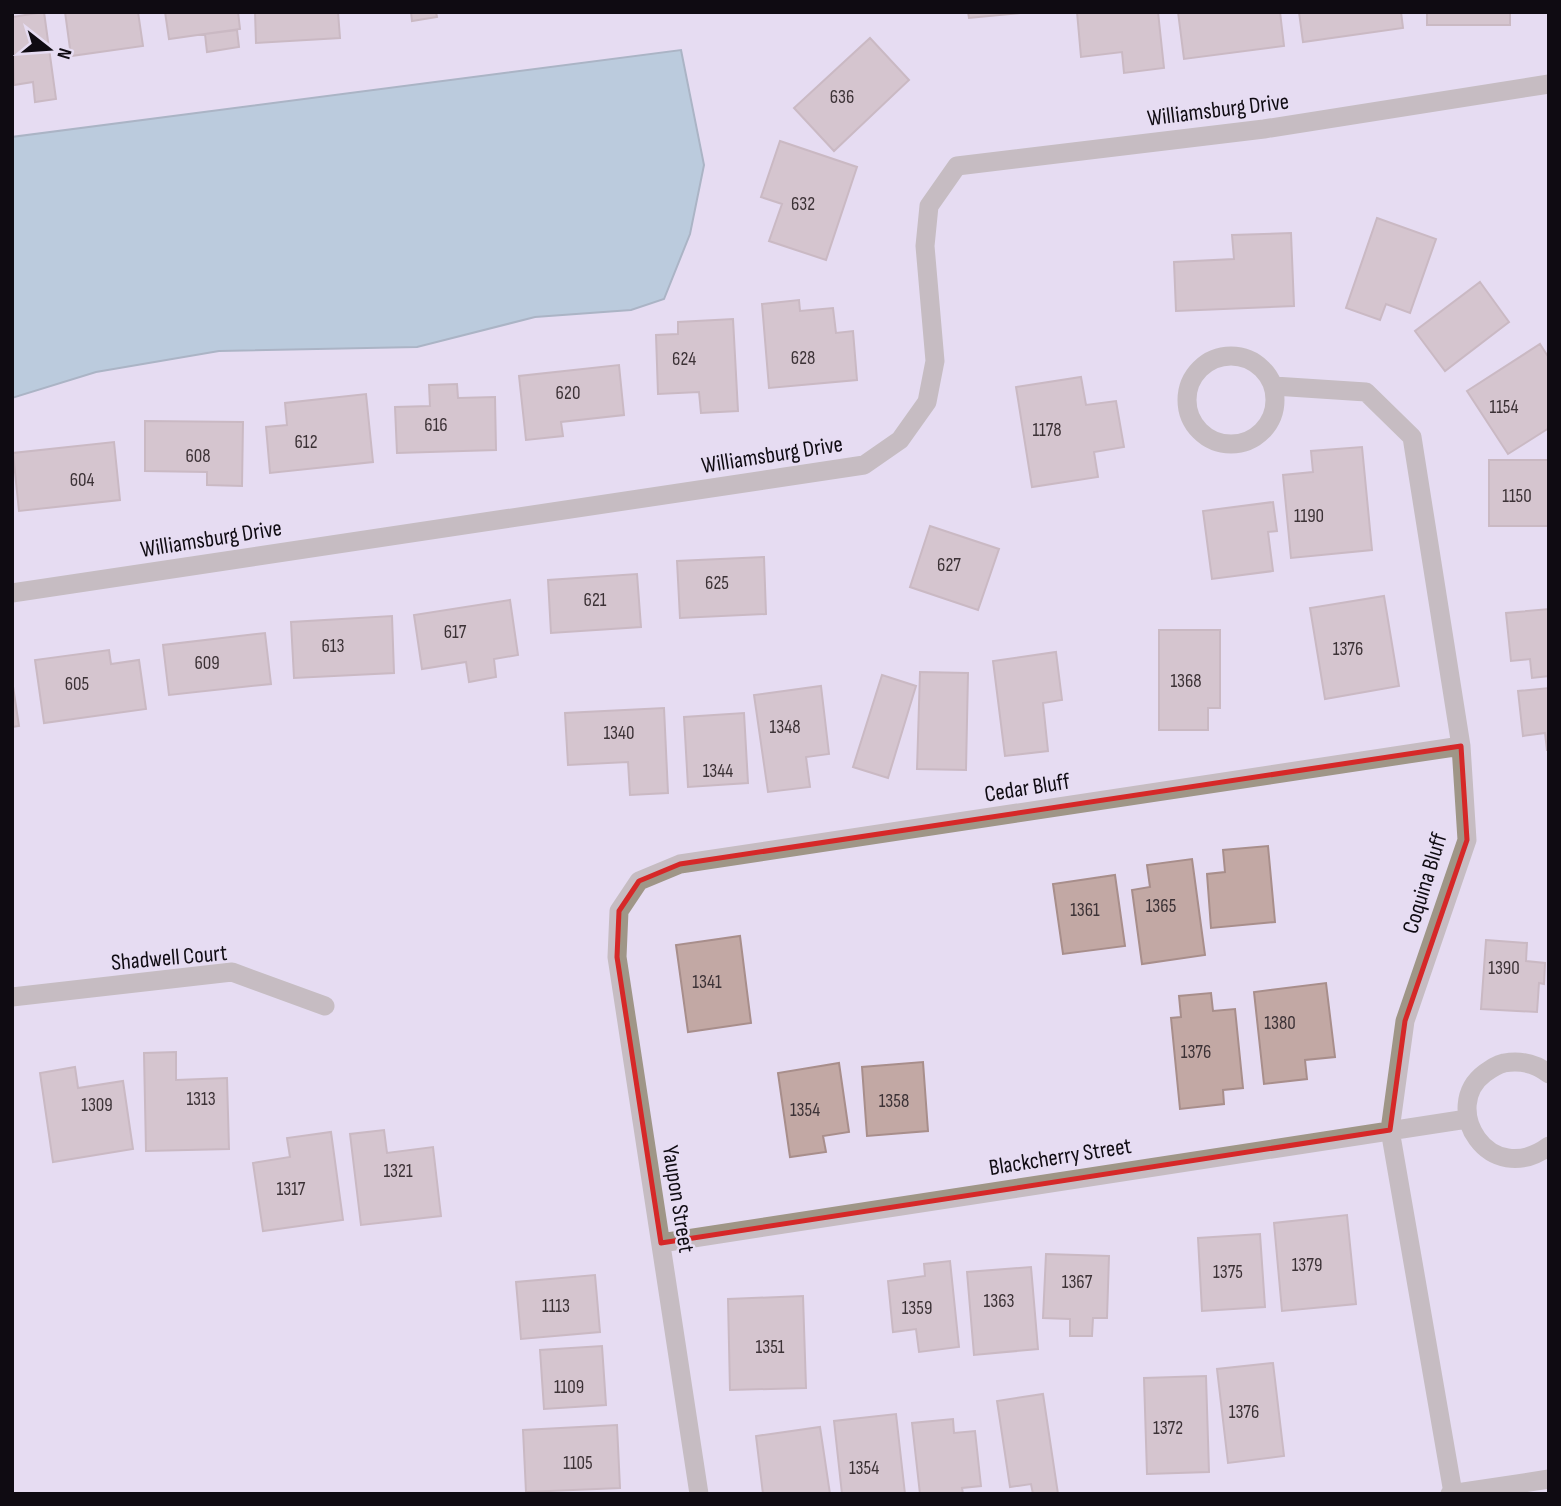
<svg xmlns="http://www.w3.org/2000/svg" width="1561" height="1506" font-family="'Sofia Sans Condensed',sans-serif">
<rect width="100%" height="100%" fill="#e6dcf2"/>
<path fill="#88b7c4" stroke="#64838f" stroke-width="2" d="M681,50L704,165L690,234L664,299L631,310L535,317L417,347L219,351L96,372L12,398V137Z"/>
<path fill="#c2a8a4" stroke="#a88e8b" stroke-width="2" d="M44,12L56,99L35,102L33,82L14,85L12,17Z
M65,12H138L143,46L71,56Z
M165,12H238L240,29L169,39Z
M255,12H338L340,38L256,43Z
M411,12H436L437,17L412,21Z
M968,12H1019L1020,13L969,18Z
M1077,12H1158L1164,68L1124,73L1122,52L1081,57Z
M1178,12H1280L1284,46L1184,59Z
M1299,12H1401L1403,28L1303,42Z
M1427,12H1510V25H1427Z
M237,30L239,47L207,52L205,34Z
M870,38L909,80L834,151L794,108Z
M780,141L857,167L826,260L769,241L782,204L761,197Z
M1377,218L1436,239L1410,313L1386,304L1380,320L1346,308Z
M1291,233L1294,306L1176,311L1174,262L1234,259L1232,235Z
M1480,282L1509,322L1445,371L1415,331Z
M799,300L800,311L833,308L836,333L853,331L857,380L769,388L762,304Z
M733,319L738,411L701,413L699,392L658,394L656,335L678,334V322Z
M1540,344L1549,358V428L1508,454L1467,391Z
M619,365L624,415L561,422L563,436L526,440L519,376Z
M1081,377L1086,405L1116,401L1124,447L1094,452L1098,477L1032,487L1016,387Z
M457,384L458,398L495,397L496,450L397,453L395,407L430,406L429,385Z
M366,394L373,462L270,473L266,427L287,425L285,403Z
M145,421L243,422L242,486L207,485V472L145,471Z
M114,442L120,500L19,511L13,453Z
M1362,447L1372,550L1291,558L1283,475L1313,472L1311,451Z
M1489,460H1549V526H1489Z
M1273,502L1277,531L1268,532L1273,571L1212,579L1203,511Z
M930,526L999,549L978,610L910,587Z
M764,557L766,614L680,618L677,561Z
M637,574L641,627L551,633L548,580Z
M1384,596L1399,686L1325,699L1310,608Z
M510,600L518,655L494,659L496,677L469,682L466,662L422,669L414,615Z
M1549,609V676L1532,678L1530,659L1511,661L1506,613Z
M392,616L394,673L294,678L291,622Z
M1159,630H1220V708H1208V730H1159Z
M265,633L271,684L169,695L163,645Z
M109,650L111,664L139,660L146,709L44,723L35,660Z
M1056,652L1062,700L1043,703L1048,751L1005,756L993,661Z
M920,672L968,673L966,770L917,769Z
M882,675L916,686L888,778L853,767Z
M12,680L19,726L12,727Z
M821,686L829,754L806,757L810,787L768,792L754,695Z
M1549,688V750H1547L1545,733L1523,736L1518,691Z
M664,708L668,793L630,795L628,762L568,765L565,713Z
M744,713L748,783L688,787L684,717Z
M1268,846L1275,922L1211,928L1207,874L1225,872L1223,850Z
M1192,859L1205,955L1142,964L1132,890L1150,887L1147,865Z
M1115,875L1125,946L1063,954L1053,884Z
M740,936L751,1023L688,1032L676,945Z
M1486,940L1527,943L1526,961L1545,963L1544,984L1539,983L1537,1012L1481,1009Z
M1326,983L1335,1057L1305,1060L1307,1079L1264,1084L1254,992Z
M1211,993L1213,1011L1235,1009L1243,1088L1223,1090L1224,1104L1180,1109L1171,1018L1181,1017L1179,996Z
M176,1052V1080L227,1078L229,1149L146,1151L144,1053Z
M923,1062L928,1131L867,1136L862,1067Z
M839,1063L849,1132L823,1136L826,1152L790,1157L778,1073Z
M75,1067L78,1088L123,1081L133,1149L53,1162L40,1073Z
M384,1130L387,1153L433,1147L441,1216L361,1225L350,1134Z
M331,1132L343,1220L263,1231L253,1163L290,1157L287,1138Z
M1347,1215L1356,1304L1282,1311L1274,1223Z
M1260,1234L1265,1307L1202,1311L1198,1238Z
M1046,1254L1109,1256L1107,1318H1093L1092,1336H1070V1319L1043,1318Z
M950,1261L959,1347L919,1352L916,1329L893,1332L888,1281L925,1276L924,1264Z
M1031,1267L1038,1349L974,1355L967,1272Z
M595,1275L600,1332L521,1339L516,1282Z
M803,1296L806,1388L730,1390L728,1299Z
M602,1346L606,1405L544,1409L540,1350Z
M1273,1363L1284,1456L1228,1463L1217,1369Z
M1206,1376L1209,1472L1147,1474L1144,1378Z
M1043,1394L1058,1494H1033L1031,1484L1010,1487L997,1401Z
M896,1414L905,1494H842L834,1421Z
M953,1419L954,1433L975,1431L981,1486L962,1488L963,1494H920L912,1423Z
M617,1425L620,1488L526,1492L523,1430Z
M820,1427L830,1494H763L756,1436Z"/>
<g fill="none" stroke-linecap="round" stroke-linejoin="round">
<path stroke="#9f9687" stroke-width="19" d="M1187 400a44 44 0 1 1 88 0a44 44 0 1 1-88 0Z
M1274,386L1366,392L1412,437L1461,746L1467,840L1405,1021L1390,1130L1453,1493
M12,593L864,465L900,440L927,402L935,361L925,246L929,206L957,166L1264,129L1549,84
M12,997L232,972L325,1006
M1549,1074C1535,1063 1521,1060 1504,1063C1496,1065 1492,1068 1485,1073C1439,1107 1489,1190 1549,1146
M661,1243L1467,1119
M699,1494L617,957L619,911L639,881L680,864L1461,746
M1450,1494L1549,1479"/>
</g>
<path d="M0 0H1561V1506H0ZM1461,746L1467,840L1405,1021L1390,1130L661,1243L617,957L619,911L639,881L680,864Z" fill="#e6dcf2" fill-opacity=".55" fill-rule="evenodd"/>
<path fill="none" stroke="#d62828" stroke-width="5" stroke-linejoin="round" d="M1461,746L1467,840L1405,1021L1390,1130L661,1243L617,957L619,911L639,881L680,864Z"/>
<g text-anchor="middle" stroke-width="5" stroke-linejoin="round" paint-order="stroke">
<g font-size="19" fill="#3c3236">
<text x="842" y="103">636</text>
<text x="803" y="210">632</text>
<text x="803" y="364">628</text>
<text x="684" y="365">624</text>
<text x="568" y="399">620</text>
<text x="1504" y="413">1154</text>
<text x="436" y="431">616</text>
<text x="1047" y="436">1178</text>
<text x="306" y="448">612</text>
<text x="198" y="462">608</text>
<text x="82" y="486">604</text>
<text x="1517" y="502">1150</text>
<text x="1309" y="522">1190</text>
<text x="949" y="571">627</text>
<text x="717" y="589">625</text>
<text x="595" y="606">621</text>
<text x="455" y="638">617</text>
<text x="333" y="652">613</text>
<text x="1348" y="655">1376</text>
<text x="207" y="669">609</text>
<text x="1186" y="687">1368</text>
<text x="77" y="690">605</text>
<text x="785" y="733">1348</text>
<text x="619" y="739">1340</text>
<text x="718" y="777">1344</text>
<text x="1161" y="912">1365</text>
<text x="1085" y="916">1361</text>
<text x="1504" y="974">1390</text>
<text x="707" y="988">1341</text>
<text x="1280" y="1029">1380</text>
<text x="1196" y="1058">1376</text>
<text x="201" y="1105">1313</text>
<text x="894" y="1107">1358</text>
<text x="97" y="1111">1309</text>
<text x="805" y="1116">1354</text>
<text x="398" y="1177">1321</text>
<text x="291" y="1195">1317</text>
<text x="1307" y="1271">1379</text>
<text x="1228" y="1278">1375</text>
<text x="1077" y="1288">1367</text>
<text x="999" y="1307">1363</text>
<text x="556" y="1312">1113</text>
<text x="917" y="1314">1359</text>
<text x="770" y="1353">1351</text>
<text x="569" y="1393">1109</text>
<text x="1244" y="1418">1376</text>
<text x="1168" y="1434">1372</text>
<text x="578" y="1469">1105</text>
<text x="864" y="1474">1354</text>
</g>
<g font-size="23" fill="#0f0b12" stroke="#e6dcf2">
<text transform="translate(1218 109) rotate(-7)" y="8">Williamsburg Drive</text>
<text transform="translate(772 454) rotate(-9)" y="8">Williamsburg Drive</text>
<text transform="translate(211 538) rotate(-9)" y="8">Williamsburg Drive</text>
<text transform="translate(1027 787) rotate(-9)" y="8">Cedar Bluff</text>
<text transform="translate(1424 883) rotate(-73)" y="8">Coquina Bluff</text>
<text transform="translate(169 957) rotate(-5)" y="8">Shadwell Court</text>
<text transform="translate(1060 1156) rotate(-9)" y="8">Blackcherry Street</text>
<text transform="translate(679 1199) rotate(81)" y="8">Yaupon Street</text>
</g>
</g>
<rect width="1561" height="1506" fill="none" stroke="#0f0b12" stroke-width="28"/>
<g transform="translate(49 49) rotate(107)" stroke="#e6dcf2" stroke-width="5" paint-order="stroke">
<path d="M0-5L12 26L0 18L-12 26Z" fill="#0f0b12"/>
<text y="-10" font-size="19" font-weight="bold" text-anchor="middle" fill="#0f0b12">N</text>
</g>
</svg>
